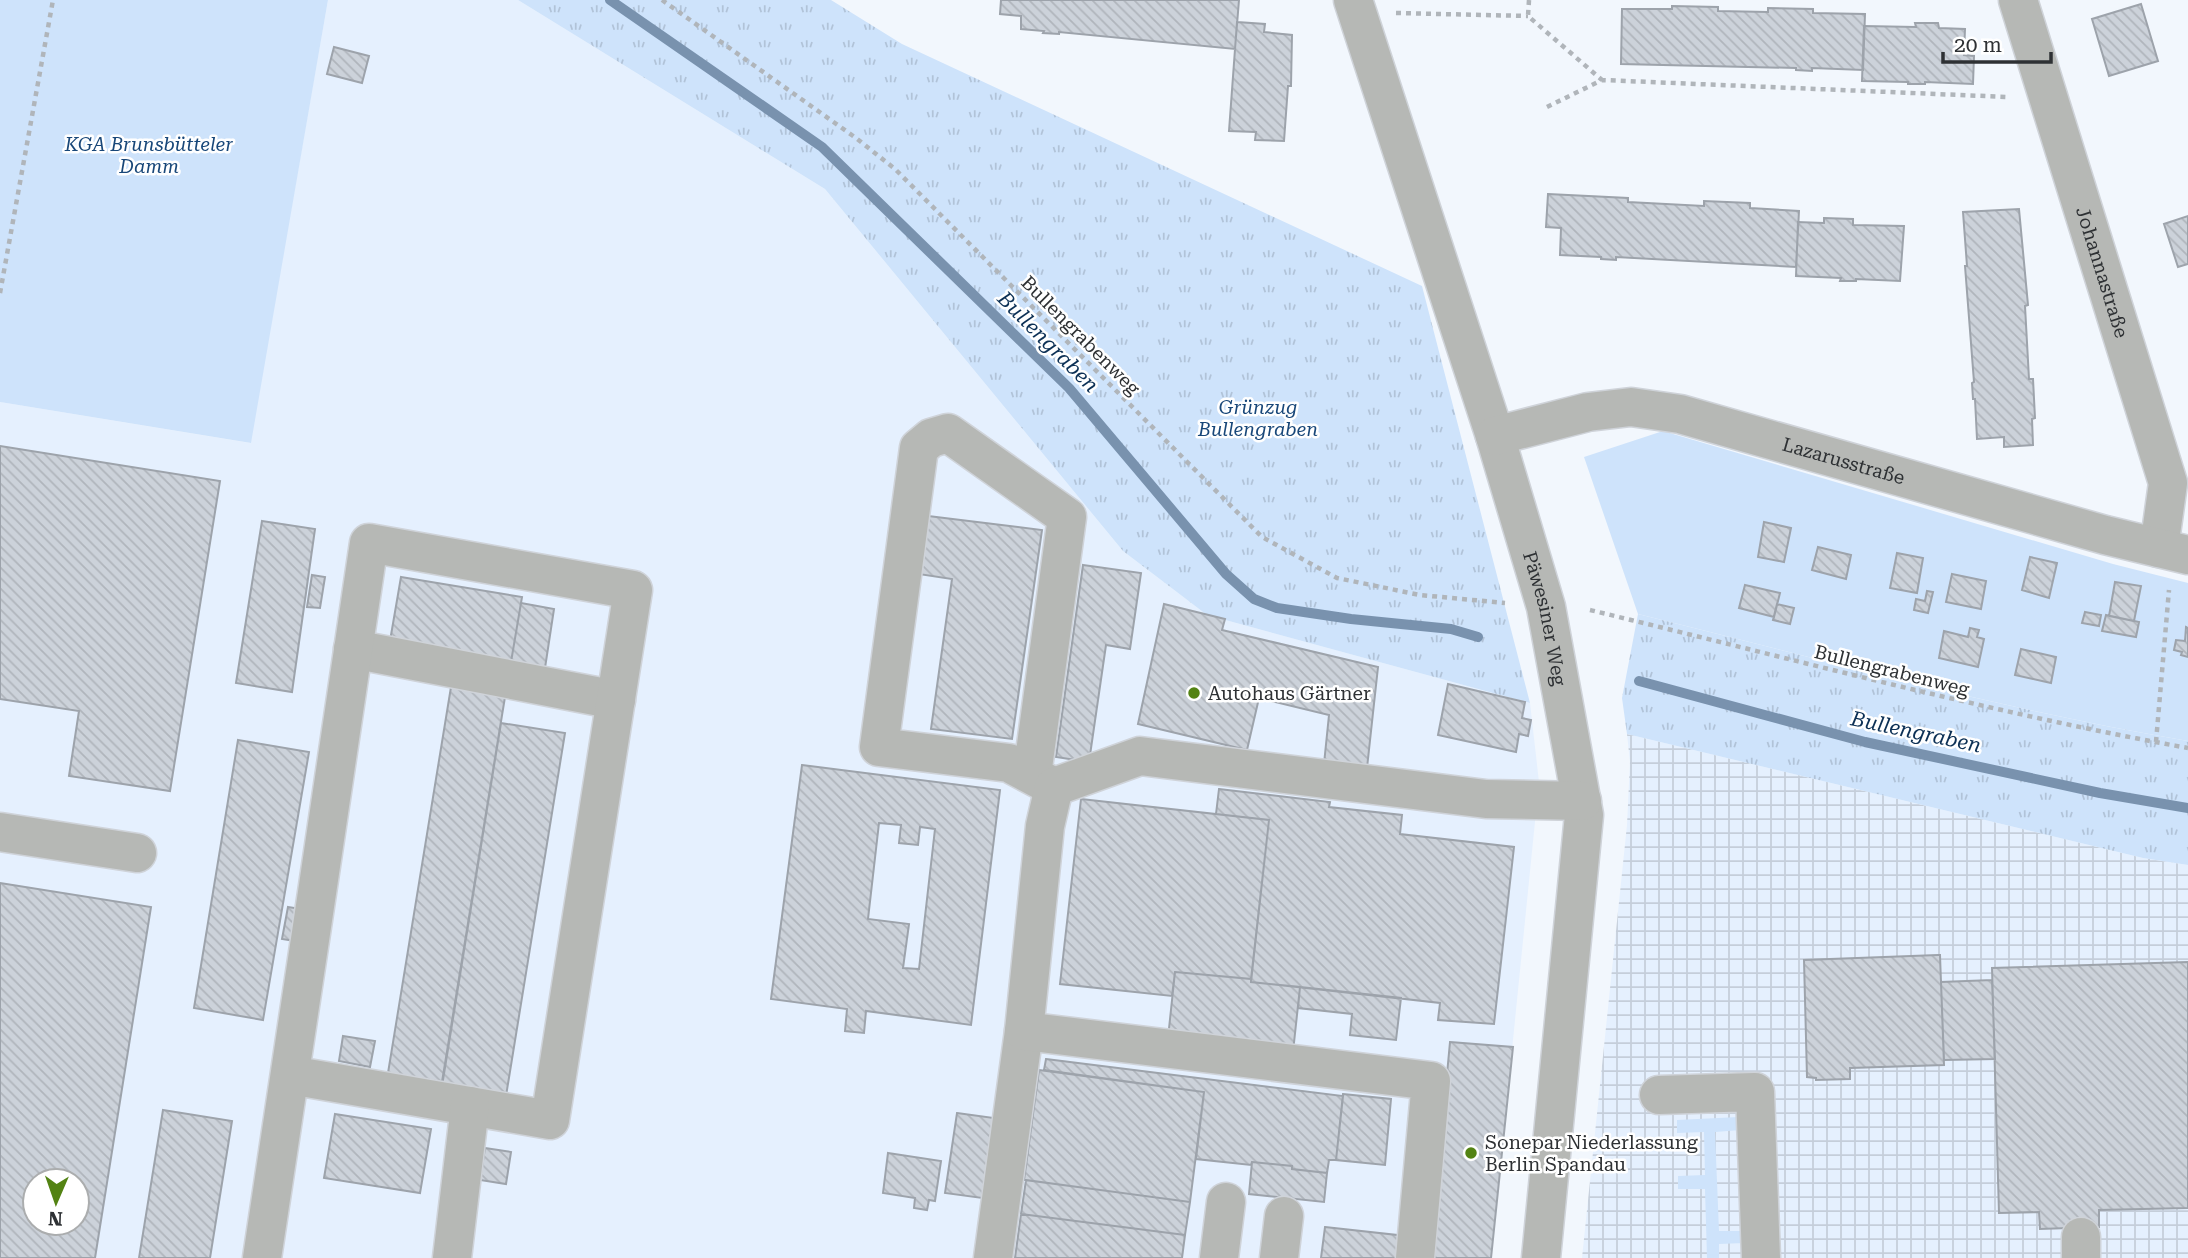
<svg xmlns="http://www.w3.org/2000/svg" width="2188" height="1258" font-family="'Roboto Serif',serif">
<defs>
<pattern id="industrial-grid" width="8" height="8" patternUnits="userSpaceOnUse" patternTransform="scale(1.75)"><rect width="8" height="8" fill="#e5f0fe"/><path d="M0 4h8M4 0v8" fill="none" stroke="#c5ceda"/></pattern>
<pattern id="park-tufts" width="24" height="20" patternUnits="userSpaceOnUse" patternTransform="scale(1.75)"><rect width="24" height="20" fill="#cee3fb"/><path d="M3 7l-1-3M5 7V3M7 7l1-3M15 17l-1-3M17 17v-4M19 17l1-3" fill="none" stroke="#b1c3d8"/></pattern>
<pattern id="building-back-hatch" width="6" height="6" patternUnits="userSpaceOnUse" patternTransform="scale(1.75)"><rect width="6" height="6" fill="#ccd2da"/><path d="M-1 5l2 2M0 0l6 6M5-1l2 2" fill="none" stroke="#b0b5bc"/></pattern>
</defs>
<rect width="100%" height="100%" fill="#f2f7fd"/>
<path fill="#e5f0fe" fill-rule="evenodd" d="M328,0H518L825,189L1123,551L1207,615L1530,703L1539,782L1491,1258H0V402L250,443ZM35,1181H77V1223H35Z"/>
<path fill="url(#industrial-grid)" d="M1627,734L2143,858L2188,865V1258H1582L1627,825L1630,762Z"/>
<path fill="#cee3fb" d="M0,0H328L251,443L0,402Z
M1663,431L2113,564L2188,583V741C2003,710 1820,659 1638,614L1584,457Z
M1739,1117L1740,1130L1715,1132L1719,1231H1743L1744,1243L1719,1244V1258H1707L1705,1189H1678V1176L1705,1175L1704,1132L1677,1133V1120Z"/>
<path fill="url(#park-tufts)" d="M518,0H831L902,44L1422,286L1530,703L1207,615L1123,551L825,189Z
M1638,614C1820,659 2003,710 2188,741V865L2143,858L1627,734L1622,698Z"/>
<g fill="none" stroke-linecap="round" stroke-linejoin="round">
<path stroke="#7992ae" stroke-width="10" d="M610,0L822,147L1069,388L1226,574L1254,599L1277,608L1351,619L1451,629L1478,637
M1639,681L1865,742L2100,793L2188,808"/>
</g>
<path fill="url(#building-back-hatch)" stroke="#9da3ab" stroke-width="2" fill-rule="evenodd" d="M1001,0H1239L1235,49L1059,32V34L1043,33L1044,31L1021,29V16L1000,14Z
M2141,4L2158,61L2109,76L2092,19Z
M1672,6L1718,7V11L1768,12V8L1813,9V13L1865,14L1863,70L1812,68V71L1796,70V68L1621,64L1622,9H1672Z
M1237,22L1265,24L1264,32L1292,35L1291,86H1288L1284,141L1255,140L1256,132L1229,131Z
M1915,23H1938L1939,28L1965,29L1964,55L1974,56L1973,84L1925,82V84H1908V82L1862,81L1864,26L1916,27Z
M334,47L369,56L362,83L327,74Z
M1548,194L1628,198V202L1704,206V201L1750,203V208L1799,211L1796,267L1616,257V260L1601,259V257L1560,255L1561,228L1546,227Z
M2019,209L2028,305L2025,306L2029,379H2033L2035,418L2032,419L2033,445L2004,447V437L1977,439L1975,399H1973L1972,383L1974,382L1965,266H1967L1963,212Z
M2188,216V264L2178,267L2164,224Z
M1824,218L1853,219V225L1904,226L1900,281L1856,279V281H1840L1841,278L1796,276L1798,222L1824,223Z
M0,446L220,481L170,791L69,776L79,711L0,699Z
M920,515L1042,530L1012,739L931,729L952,579L912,573Z
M262,521L315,529L292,692L236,683Z
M1764,522L1791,528L1784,562L1758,557Z
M1818,547L1851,555L1846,579L1812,570Z
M1897,553L1923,558L1917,593L1890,588Z
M2030,557L2057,563L2049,598L2022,590Z
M1083,565L1141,573L1130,649L1106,645L1089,762L1056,757Z
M1952,574L1986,581L1981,609L1946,602Z
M312,575L325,577L320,608L307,607Z
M401,577L522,597L511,662L390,641Z
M2115,582L2141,586L2134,621L2109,616Z
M1745,585L1780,593L1774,617L1739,608Z
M1927,591L1933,592L1928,613L1914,610L1916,599L1925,601Z
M521,603L554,609L545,668L511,662Z
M1164,604L1225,619L1222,630L1378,667L1367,768L1324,764L1329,715L1259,698L1247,750L1138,724Z
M1777,604L1794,608L1790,624L1773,620Z
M2085,612L2101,615L2099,626L2082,623Z
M2106,615L2139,622L2136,637L2102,631Z
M2186,627L2188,628V657L2181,655L2182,652L2174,650L2176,640L2185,641Z
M1970,628L1979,630L1977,637L1984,639L1978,667L1939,658L1944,631L1968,637Z
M2021,649L2056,657L2051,683L2015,675Z
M1448,684L1525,702L1522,718L1531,720L1528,736L1519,734L1516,752L1438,735Z
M451,687L505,697L442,1082L388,1073Z
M501,723L565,733L506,1096L442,1086Z
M238,740L309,752L263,1020L194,1008Z
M802,765L1000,790L971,1025L866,1011L864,1033L845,1031L847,1009L771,999ZM879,823L901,825L899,843L918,845L920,827L935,829L919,969L903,968L909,924L868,919Z
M1219,789L1330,802L1329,807L1402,815L1400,834L1514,847L1494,1024L1438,1020L1440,1003L1251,982L1269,820L1216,814Z
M1081,799L1269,820L1251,979L1175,972L1172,996L1060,984Z
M0,883L151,907L95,1258H0ZM35,1181H77V1223H35Z
M288,907L301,909L295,941L282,939Z
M1938,955H1940L1944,1065L1850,1068V1079L1816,1080V1078L1807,1077L1804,960Z
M2188,962V1208L2099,1210V1227L2040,1229L2039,1212L1999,1213L1992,968Z
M1175,972L1251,979V982L1300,987L1293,1052L1168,1038Z
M1992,980L1995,1059L1944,1060L1941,982Z
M1300,987L1401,998L1396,1040L1350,1035L1352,1014L1298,1008Z
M343,1036L375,1041L370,1067L339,1061Z
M1450,1042L1513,1047L1491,1258H1430Z
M1046,1059L1343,1096L1336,1160H1329L1327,1173L1292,1169V1166L1252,1162L1251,1165L1196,1159L1204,1092L1044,1070Z
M1039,1070L1204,1092L1190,1202L1024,1180Z
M1343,1094L1391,1099L1385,1165L1336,1160Z
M163,1110L232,1121L210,1258H139Z
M957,1113L994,1118L982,1198L945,1193Z
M335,1114L431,1129L420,1193L324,1178Z
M485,1148L511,1152L506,1184L480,1180Z
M888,1153L941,1161L935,1201L929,1200L927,1210L914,1208L915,1198L883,1193Z
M1252,1162L1292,1166V1169L1327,1173L1324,1202L1249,1194Z
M1026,1180L1190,1202L1185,1235L1021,1214Z
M1021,1214L1185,1235L1182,1258H1015Z
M1325,1227L1406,1236L1403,1258H1321Z"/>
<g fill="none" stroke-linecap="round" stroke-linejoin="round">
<defs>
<g id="minor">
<path id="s1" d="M1353,0L1495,436L1546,607L1584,815L1541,1258"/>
<path id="s2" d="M2018,0L2168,483L2159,548"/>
<path id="s3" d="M1495,436L1588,412L1631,407L1680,414L2105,535L2188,555"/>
<path d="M353,649L616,700"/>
<path d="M1032,775L1067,517L948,433L931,438L919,448L879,747L1009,763L1054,787"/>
<path d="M0,832L137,853"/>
<path d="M1659,1095L1755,1092L1761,1258"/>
<path d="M2081,1237V1258"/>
<path d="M262,1258C298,1020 334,781 369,543L633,590L550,1120L290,1075"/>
<path d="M452,1258L470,1106"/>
<path d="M993,1258L1024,1031"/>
<path d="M1219,1258L1226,1202"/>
<path d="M1279,1258L1284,1216"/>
<path d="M1415,1258L1431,1081L1024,1031L1045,826L1054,787L1140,756L1486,799L1582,801"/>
</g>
</defs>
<use href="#minor" stroke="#cfd3d9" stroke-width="41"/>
<path stroke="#b0b5ba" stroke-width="4.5" stroke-dasharray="5 5" stroke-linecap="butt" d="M662,0L856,138L895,169L1262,537L1337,578L1420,595L1505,603
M1529,0L1528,16L1602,80
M1396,13L1528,16
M1547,107L1602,80L2008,97
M0,293L53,0
M1590,610C1789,658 1987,712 2188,748
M2156,742L2169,590"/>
<use href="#minor" stroke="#b6b8b5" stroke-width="38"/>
</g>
<g fill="#538313" stroke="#fff" stroke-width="2.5">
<circle cx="1194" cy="693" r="7"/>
<circle cx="1471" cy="1153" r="7"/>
</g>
<g text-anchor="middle" stroke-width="5" stroke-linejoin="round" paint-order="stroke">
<g font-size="19" font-style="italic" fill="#184779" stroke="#fff">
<text x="149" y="151">KGA Brunsbütteler<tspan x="149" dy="22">Damm</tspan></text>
<text x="1258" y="414">Grünzug<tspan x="1258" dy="22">Bullengraben</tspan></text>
</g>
<g font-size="19" fill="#2e3134" stroke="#fff">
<text dy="7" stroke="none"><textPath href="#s2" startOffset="285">Johannastraße</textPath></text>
<text transform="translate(1081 335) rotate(45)" y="7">Bullengrabenweg</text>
<text dy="7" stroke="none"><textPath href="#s3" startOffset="359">Lazarusstraße</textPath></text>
<text dy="7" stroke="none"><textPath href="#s1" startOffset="648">Päwesiner Weg</textPath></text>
<text transform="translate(1892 670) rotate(14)" y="7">Bullengrabenweg</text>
</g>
<g font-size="19" fill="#2e3134" stroke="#fff" text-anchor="start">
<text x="1208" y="700">Autohaus Gärtner</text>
<text x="1485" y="1149">Sonepar Niederlassung<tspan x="1485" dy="22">Berlin Spandau</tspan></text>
</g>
<g font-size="21" font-style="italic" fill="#0c3055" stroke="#fff">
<text transform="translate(1048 342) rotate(45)" y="7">Bullengraben</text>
<text transform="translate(1916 732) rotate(12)" y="7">Bullengraben</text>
</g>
</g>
<g transform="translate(56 1202) rotate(182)"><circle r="33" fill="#ffffff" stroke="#abadae" stroke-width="2"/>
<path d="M0-5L12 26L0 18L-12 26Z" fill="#538313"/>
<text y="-10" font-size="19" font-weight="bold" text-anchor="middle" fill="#2e3134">N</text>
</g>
<path d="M1943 52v10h108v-10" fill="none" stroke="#2e3134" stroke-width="3.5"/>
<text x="1954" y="52" font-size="21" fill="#2e3134" stroke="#ffffff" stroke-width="5" paint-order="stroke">20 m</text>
</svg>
